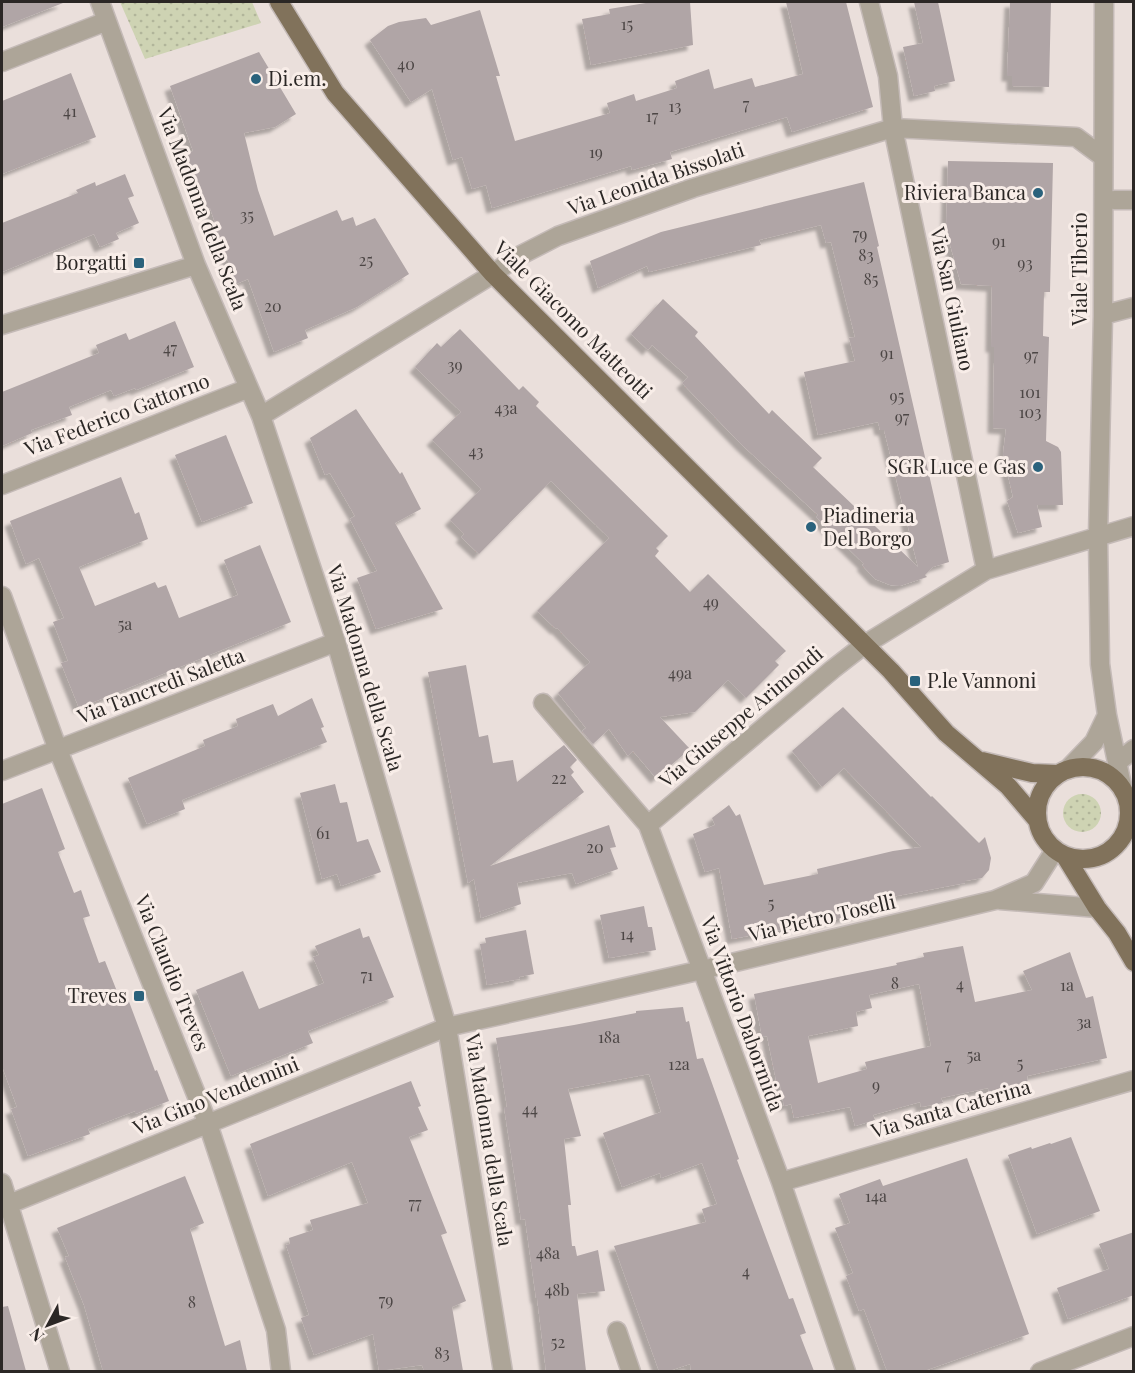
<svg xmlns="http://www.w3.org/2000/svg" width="1135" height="1373" font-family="'Playfair Display',serif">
<defs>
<pattern id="green-dots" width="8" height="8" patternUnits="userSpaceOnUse" patternTransform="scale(1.5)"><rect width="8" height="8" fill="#ced3b3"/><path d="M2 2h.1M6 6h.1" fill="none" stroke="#b1b59a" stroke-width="1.8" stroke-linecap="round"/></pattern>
<filter id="shadow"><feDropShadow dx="-5.5" dy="5.5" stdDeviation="1.5" flood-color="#0004"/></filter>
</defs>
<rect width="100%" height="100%" fill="#eadfdb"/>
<path fill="url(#green-dots)" d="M120,2H252L261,23L145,59Z
M1063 813a19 19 0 1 1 38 0a19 19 0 1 1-38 0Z"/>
<path fill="#b0a5a6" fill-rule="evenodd" filter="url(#shadow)" d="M2,2H63V3L2,27Z
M652,2H690L693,45L591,65L582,19L610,14L609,9Z
M786,2H846L873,107L792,132L787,117L670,152L672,159L632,170L631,166L492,208L486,185L472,189L462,157L453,160L432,89L411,102L370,40L388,26L399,22L426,18L431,25L480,10L500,76H496L515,141L610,113L607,103L634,94L636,101L677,88L675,81L709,69L714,89L752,78L755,87L803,74Z
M914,2H938L955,81L934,86L935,91L914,96L903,47L923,43Z
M1010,2H1051L1049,87L1012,86V76H1007Z
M259,52L296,114L275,127L244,133L258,190L274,236L337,210L342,221L353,217L356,226L375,218L409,274L357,307L305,330L308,338L274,352L248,279L236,284L210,208L206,210L186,154L193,151L170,86Z
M71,73L96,137L2,174V101Z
M948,161L1053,163L1050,292H1044L1043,336L1049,337L1046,441L1058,447L1061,452L1063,505H1037L1042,527L1018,533L1007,501L1013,497L1003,454L1006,429L993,428L994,363V347H991L992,286L961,284L946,230Z
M125,174L134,196L128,198L139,223L116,233L119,239L100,247L94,234L2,272V223L78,193L76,190L95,182L96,186Z
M864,182L879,246L877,247L949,562L933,567L925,575L927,577L900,586L890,585L875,579L862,565L864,564L816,517L818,515L741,444L682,383L688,377L652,345L648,350L631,334L663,299L698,332L695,336L769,414L772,410L822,458L813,467L918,567L884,430H880L878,422L818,435L804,372L855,361L849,338L855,337L831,242L826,243L821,225L759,240L761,245L649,272L647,266L598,288L590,261L661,232Z
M175,321L194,367L136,390L135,388L114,396L111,390L69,407L72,415L31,430L32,433L2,446V392L99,353L96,345L126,333L129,340Z
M460,329L519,390L523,386L539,402L536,406L668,536L656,548L659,551L655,556L690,592L708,574L786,651L775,661L779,665L746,698L728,680L695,712L660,717L690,749L656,778L633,751L628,756L609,729L593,744L582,731L586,728L558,693L590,662L557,628L556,629L537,611L609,538L551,481L479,554L461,537L464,534L450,520L481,489L432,440L461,412L415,367L437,343L441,347Z
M356,409L400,474L402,472L421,509L395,523L443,609L376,629L357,578L377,571L350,519L355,516L330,473L325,475L310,438Z
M226,435L253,503L202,522L175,455Z
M121,477L135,514L139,512L148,539L79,567L95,606L155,582L158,588L166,585L179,618L238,595L224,560L260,545L291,622L79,708L61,663L68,661L53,622L64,618L39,558L26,564L10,521Z
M466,665L479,737L488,735L493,763L513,760L517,782L564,745L577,760L570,767L574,772L571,775L584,792L490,866L609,825L616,847L610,848L618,869L576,884L572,873L517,883L521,904L481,918L474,879L468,883L428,672Z
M312,698L324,727L321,728L327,742L182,800L185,809L147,824L128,778L205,746L203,740L238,726L236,719L273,704L278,716Z
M843,707L931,797L932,796L979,843L985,837L991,858L989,870L982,878L965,881V883L876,900L878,909L829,921L732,939L719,868L705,872L693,834L715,825L712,818L729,805L736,816L740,814L764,885L818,874L817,869L893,851L921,847L844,768L822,787L792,751Z
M335,784L340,803L347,802L357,842L368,839L381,872L341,886L337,874L322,879L300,793Z
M42,788L65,849L58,852L74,893L81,890L90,916L83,918L99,963L105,961L118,994L125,991L155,1071L157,1070L169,1101L135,1114V1111L88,1129L90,1134L28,1156L11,1109L17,1107L2,1066V804Z
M644,906L648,927H652L656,950L609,958L600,915Z
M360,928L363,938L369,936L394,997L308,1031L313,1043L231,1076L196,990L243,971L259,1009L324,983L313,957L319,955L315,946Z
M526,930L534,974L519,977L520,979L487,985L480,944L486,943L485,938Z
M963,946L975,1002L1032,990L1023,971L1070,952L1086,998L1093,996L1107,1058L1027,1076L1028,1084L989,1094L988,1088L941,1098L943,1103L921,1107L920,1102L873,1115L875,1120L855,1126L850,1107L794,1118L791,1104L784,1106L780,1085H777L767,1036L762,1037L754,994L897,965L896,963L924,957L923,953ZM919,984L931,1046L865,1062L867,1069L818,1083L808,1036L858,1026L856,1012L872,1008L869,995Z
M683,1007L686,1022L689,1021L697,1059L703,1058L739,1159L737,1160L789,1299L793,1298L806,1333L800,1335L814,1371H691L690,1364L669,1371H659L614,1246L706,1222L702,1209L717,1204L702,1163L661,1178L660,1173L622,1187L603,1133L661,1112L649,1074L568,1089L581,1136L564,1139L571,1205H568L572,1246H575L577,1256L598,1250L605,1291L577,1294L586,1371H546L537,1298H536L525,1219L521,1220L504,1107H507L496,1038L574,1025L636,1013V1011Z
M411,1081L421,1106L418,1107L428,1130L409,1137L447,1233L441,1235L466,1301L452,1307L463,1371H424L422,1365L379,1371L373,1334L314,1355L301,1318L309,1315L286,1245L290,1244L289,1238L313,1230L310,1220L368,1203L352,1162L268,1196L250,1144Z
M1071,1137L1100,1211L1037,1234L1008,1155L1031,1147L1032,1149L1050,1143L1051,1144Z
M967,1158L1029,1334L924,1371H887L864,1309L859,1311L846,1276L853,1273L835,1228L850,1223L839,1194L880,1179L883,1186Z
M185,1176L204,1223L190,1229L225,1346L240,1340L247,1371H103L84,1305L65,1257L69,1256L57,1228Z
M1134,1232V1295L1068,1319L1057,1288L1109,1269L1099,1244Z
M8,1306L26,1371H2V1307Z"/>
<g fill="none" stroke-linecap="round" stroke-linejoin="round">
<defs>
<path id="minor" d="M100,2L196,265L261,416L336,642L447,1027L503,1372
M869,2L888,76L893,128L986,570
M1104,2L1103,315L1098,537L1100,664L1107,715L1123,790
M2,62L107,21
M1114,200H1134
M1103,315L1134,307
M2,325L196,265
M261,416L493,274L515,258L558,236L693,188L893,128L1076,137L1103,157
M2,485L249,388
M2,596L58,750L208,1124L276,1330L281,1372
M543,703L648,825L781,1182L846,1372
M1118,762L1134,749
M1067,770L1094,742L1107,715
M2,771L336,642
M648,825L833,669L864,645L986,570L1134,526
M1000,900L1097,908
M781,1182L1134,1080
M2,1183L60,1372
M2,1207L447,1027L702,970L995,900L1034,883L1055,850
M617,1331L631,1372
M1040,1372L1134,1336"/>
<path id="major" d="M279,2L335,93L493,274L891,671L946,733L1008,786L1037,820
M982,761L1032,773L1057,774
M1037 813a46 46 0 1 1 92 0a46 46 0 1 1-92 0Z
M1065,856L1097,908L1117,933L1134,962"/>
</defs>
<use href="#minor" stroke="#c4bab7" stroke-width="21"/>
<use href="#major" stroke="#c4bab7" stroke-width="21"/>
<use href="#minor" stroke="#ada598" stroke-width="18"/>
<use href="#major" stroke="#81725b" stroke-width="18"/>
</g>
<g fill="#2a627c" stroke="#f8ede8" stroke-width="2">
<circle cx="256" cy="79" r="6"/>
<circle cx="1038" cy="193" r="6"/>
<rect x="133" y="257" width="12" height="12" rx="3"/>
<circle cx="1038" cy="467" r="6"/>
<circle cx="811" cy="527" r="6"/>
<rect x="909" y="675" width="12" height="12" rx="3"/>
<rect x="133" y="990" width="12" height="12" rx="3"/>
</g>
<g text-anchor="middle" stroke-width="6" stroke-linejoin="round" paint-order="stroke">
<g font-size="16" fill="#4c4645">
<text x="627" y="30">15</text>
<text x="406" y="70">40</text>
<text x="746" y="110">7</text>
<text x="675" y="112">13</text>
<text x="70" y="117">41</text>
<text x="652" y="122">17</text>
<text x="596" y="158">19</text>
<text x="247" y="221">35</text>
<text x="860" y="240">79</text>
<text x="999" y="247">91</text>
<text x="866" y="261">83</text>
<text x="366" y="266">25</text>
<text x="1025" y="269">93</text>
<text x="871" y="285">85</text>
<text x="273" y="312">20</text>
<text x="170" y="354">47</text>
<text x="887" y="359">91</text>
<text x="1031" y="361">97</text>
<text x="455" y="371">39</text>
<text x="1030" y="398">101</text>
<text x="897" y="402">95</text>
<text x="506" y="414">43a</text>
<text x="1030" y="418">103</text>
<text x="902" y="423">97</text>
<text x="476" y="457">43</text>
<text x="711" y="608">49</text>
<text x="125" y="630">5a</text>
<text x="680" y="679">49a</text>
<text x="559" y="784">22</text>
<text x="323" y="839">61</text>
<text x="595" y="853">20</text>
<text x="771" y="909">5</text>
<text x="627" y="940">14</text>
<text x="367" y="981">71</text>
<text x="895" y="989">8</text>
<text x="960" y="990">4</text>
<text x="1067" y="991">1a</text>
<text x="1084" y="1028">3a</text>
<text x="609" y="1043">18a</text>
<text x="974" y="1061">5a</text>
<text x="1020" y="1069">5</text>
<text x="679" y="1070">12a</text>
<text x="948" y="1070">7</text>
<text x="876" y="1091">9</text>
<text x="530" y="1115">44</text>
<text x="876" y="1202">14a</text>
<text x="415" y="1209">77</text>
<text x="548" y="1259">48a</text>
<text x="746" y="1277">4</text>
<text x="557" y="1296">48b</text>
<text x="386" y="1306">79</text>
<text x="192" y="1308">8</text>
<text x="558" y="1348">52</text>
<text x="442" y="1359">83</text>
</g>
<g font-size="20" fill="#2b2725" stroke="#f8ede8" text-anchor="end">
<text x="268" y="86" text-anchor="start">Di.em.</text>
<text x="1026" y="200">Riviera Banca</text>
<text x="127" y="270">Borgatti</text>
<text x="1026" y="474">SGR Luce e Gas</text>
<text x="823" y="523" text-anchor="start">Piadineria<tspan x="823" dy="23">Del Borgo</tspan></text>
<text x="927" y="688" text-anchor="start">P.le Vannoni</text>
<text x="127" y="1003">Treves</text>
</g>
<g font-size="20" fill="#2b2725" stroke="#f8ede8">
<text transform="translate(656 179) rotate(-19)" y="7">Via Leonida Bissolati</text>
<text transform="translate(202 209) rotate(69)" y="7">Via Madonna della Scala</text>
<text transform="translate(1080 269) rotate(-90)" y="7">Viale Tiberio</text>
<text transform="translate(952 299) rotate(78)" y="7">Via San Giuliano</text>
<text transform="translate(573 320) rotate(45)" y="7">Viale Giacomo Matteotti</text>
<text transform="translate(117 415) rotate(-21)" y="7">Via Federico Gattorno</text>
<text transform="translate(365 668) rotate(73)" y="7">Via Madonna della Scala</text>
<text transform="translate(161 686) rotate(-21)" y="7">Via Tancredi Saletta</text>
<text transform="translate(741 717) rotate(-40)" y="7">Via Giuseppe Arimondi</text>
<text transform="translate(822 918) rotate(-13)" y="7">Via Pietro Toselli</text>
<text transform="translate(172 973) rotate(68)" y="7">Via Claudio Treves</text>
<text transform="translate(742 1014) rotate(70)" y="7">Via Vittorio Dabormida</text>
<text transform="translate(216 1096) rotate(-22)" y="7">Via Gino Vendemini</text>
<text transform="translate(951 1109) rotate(-16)" y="7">Via Santa Caterina</text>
<text transform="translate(489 1140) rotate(81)" y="7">Via Madonna della Scala</text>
</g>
</g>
<rect width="1135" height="1373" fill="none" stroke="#2b2725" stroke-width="6"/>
<g transform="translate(48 1325) rotate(229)" stroke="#f8ede8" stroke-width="4.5" paint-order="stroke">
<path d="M0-4.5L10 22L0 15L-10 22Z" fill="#2b2725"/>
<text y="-9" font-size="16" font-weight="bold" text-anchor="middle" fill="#2b2725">N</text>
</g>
</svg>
